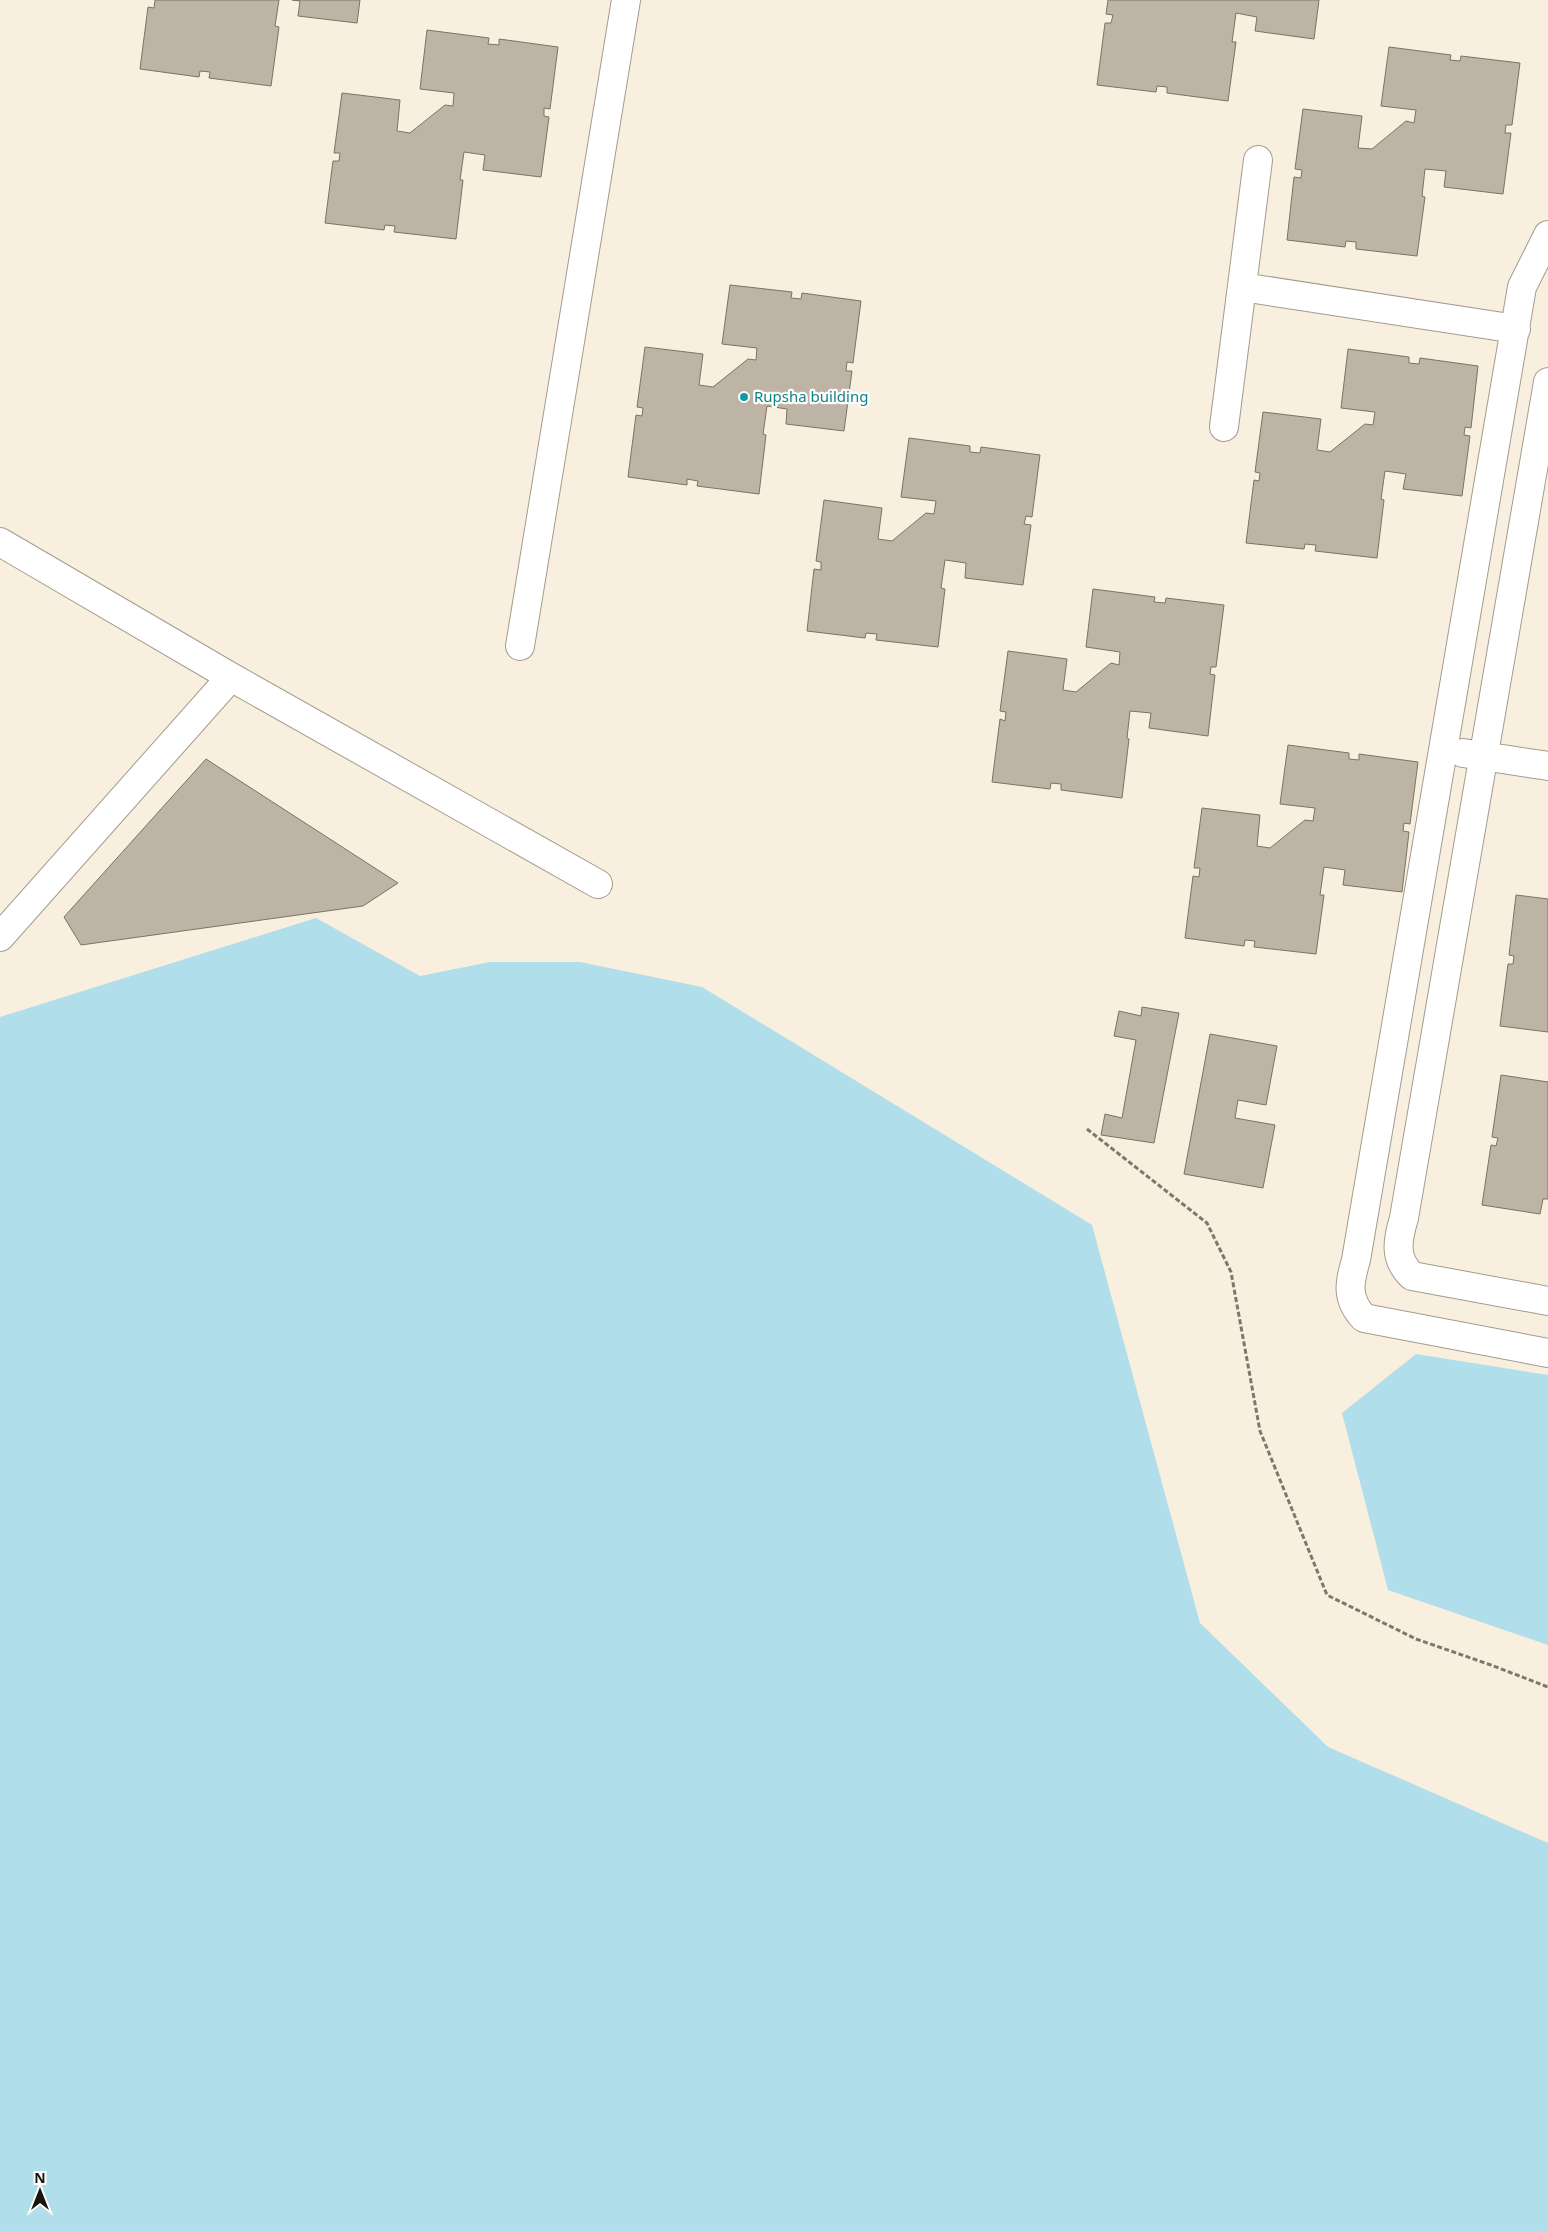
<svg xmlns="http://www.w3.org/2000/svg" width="1548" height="2231" font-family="'Noto Sans',sans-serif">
<rect width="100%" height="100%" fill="#f8efdf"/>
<path fill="#b0deea" d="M316,918L420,976L490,962H580L702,987L1092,1225L1200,1623L1328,1747L1548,1843V2231H0V1017Z
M1416,1354L1548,1375V1645L1388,1590L1342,1413Z"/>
<path fill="#bdb4a5" stroke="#7b7265" d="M155,0H279L275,26L279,27L271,86L209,78L210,72L200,71L199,77L140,69L148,7L154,8Z
M292,0H360L357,23L298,16L300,1Z
M1108,0H1319L1314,39L1255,31L1257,17L1236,13L1232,42H1236L1228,101L1167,93V87L1157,86L1156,92L1097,85L1105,23H1111L1113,15L1106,14Z
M427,30L489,38L488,44L499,45V39L558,47L550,109L544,108V116L549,117L541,177L483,170L485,155L464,152L460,180H463L456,239L394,232L395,226L385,225L384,230L325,223L333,161H339L340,153H334L342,93L400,100L397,131L410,133L445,105L453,106L454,93L420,89Z
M1389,47L1451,55L1450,60L1460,61L1461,56L1520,63L1512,125H1506L1505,133H1511L1503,194L1444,187L1446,171L1425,169L1422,196L1425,197L1417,256L1356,249V242L1346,241L1345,247L1287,240L1294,177L1301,178L1302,170L1295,169L1303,109L1362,116L1358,148L1372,149L1406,121L1414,123L1416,110L1381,106Z
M730,285L792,292L791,298L801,299L802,293L861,301L853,363L847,362L846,371H852L844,431L786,424L787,409L767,406L763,434L766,435L759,494L697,486L698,481L687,479V485L628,477L636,415L642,416L643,408L637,407L645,347L703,354L699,385L713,387L748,359L756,360L757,348L722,344Z
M1348,349L1409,357V363L1419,364L1420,358L1478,366L1471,428L1465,427L1464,435L1470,436L1462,496L1403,489L1406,474L1385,471L1381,499L1384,500L1377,558L1315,551L1316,545L1305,544L1304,549L1246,543L1254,480L1259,481L1260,473L1255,472L1263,412L1321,419L1317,450L1330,452L1365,424L1373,425L1375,412L1341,408Z
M909,438L970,446V452L980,453L981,447L1040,455L1032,517L1026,516L1024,524L1031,525L1023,585L965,578L966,563L945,560L941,588L945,589L938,647L876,640L877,634L866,633L865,638L807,631L814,569L821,570V562L816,561L824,500L882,508L878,539L892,541L926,513L934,514L936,501L901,497Z
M1093,589L1155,597L1154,602L1165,603L1166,598L1224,605L1216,667H1211L1210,674L1215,675L1208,736L1149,728L1151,713L1130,711L1127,738L1129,739L1122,798L1061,790V784L1051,783L1050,789L992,782L1000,719L1005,721L1006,712L1000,711L1008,651L1067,659L1063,690L1076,692L1111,663L1119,665L1120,652L1086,647Z
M1288,745L1349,753V759L1359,760V754L1418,762L1410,824L1404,823L1403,831L1409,832L1402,892L1343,885L1345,870L1324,867L1320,895H1324L1316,954L1254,947L1255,941L1245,940L1244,946L1185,938L1193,876L1199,877L1200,868H1194L1202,808L1260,815L1257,846L1270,848L1305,820L1313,821L1315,808L1280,804Z
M206,759L398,883L363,906L81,945L64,917Z
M1516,895L1548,899V1032L1500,1026L1508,964H1513L1514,956L1509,955Z
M1142,1007L1179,1013L1154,1143L1101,1135L1105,1114L1122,1118L1136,1040L1114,1036L1119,1011L1141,1016Z
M1210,1034L1277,1046L1266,1105L1238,1100L1235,1118L1275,1125L1263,1188L1184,1174Z
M1501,1075L1548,1082V1199H1543L1540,1214L1482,1205L1491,1145L1496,1146L1498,1138L1492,1137Z"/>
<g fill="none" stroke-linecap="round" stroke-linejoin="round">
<defs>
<path id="street" d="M1548,235L1522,287L1356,1260C1349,1283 1346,1299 1364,1318L1548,1353
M1242,287L1516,329
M1548,382L1404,1218C1397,1241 1394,1259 1412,1276L1548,1301
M1224,427L1258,160
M0,542L231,677L598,884
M520,646L626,0
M1463,753L1548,766
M0,937L231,677"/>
</defs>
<use href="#street" stroke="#a49b8d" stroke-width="30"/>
<path stroke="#7d776d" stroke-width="3" stroke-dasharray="5 2.5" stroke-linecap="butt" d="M1087,1129L1207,1223L1231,1272L1260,1431L1327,1595L1416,1639L1491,1665L1548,1687"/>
<use href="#street" stroke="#fff" stroke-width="28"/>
</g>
<circle fill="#0f9aa8" stroke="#fffdfa" stroke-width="2" cx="744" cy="397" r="5"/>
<g text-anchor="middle" stroke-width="4.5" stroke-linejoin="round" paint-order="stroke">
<g font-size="15" fill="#0d838f" stroke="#fffdfa" text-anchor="start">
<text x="754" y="402">Rupsha building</text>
</g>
</g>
<g transform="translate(40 2191)" stroke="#fffdfa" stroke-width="4" paint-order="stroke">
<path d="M0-4L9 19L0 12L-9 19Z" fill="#181510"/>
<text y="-8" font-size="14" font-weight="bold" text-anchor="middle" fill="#181510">N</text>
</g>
</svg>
